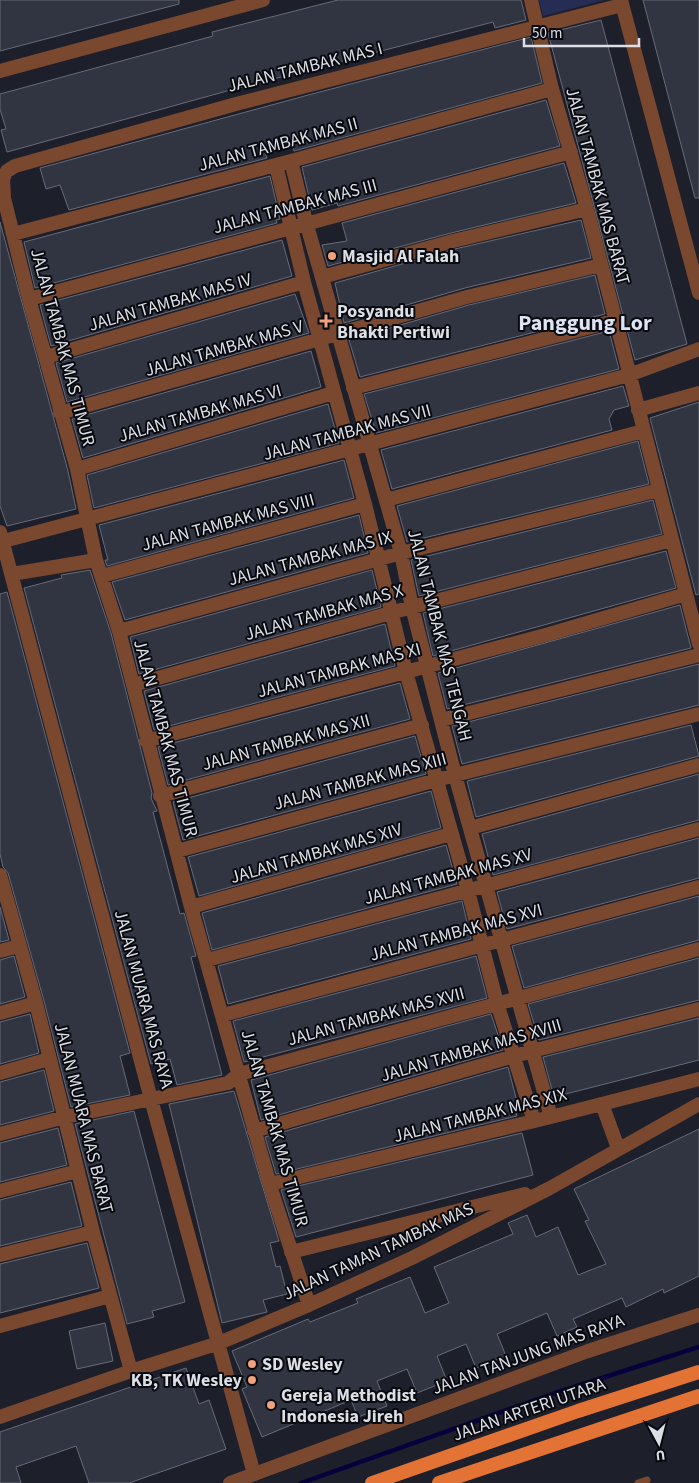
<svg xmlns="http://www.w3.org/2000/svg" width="699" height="1483" font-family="'Source Sans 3',sans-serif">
<rect width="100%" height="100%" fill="#1d1f2b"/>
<path fill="#262d54" d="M539,0H605L543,16Z"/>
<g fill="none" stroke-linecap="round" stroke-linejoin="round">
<path stroke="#08003c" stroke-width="4.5" d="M301,1483L555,1393L699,1347"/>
</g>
<path fill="#313541" stroke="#676b79" d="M0,0H179V4L0,51Z
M338,0H521L526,20L495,28L493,22L227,91L7,152L1,130L6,129L0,109V94L213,36L212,32Z
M643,0H699V198H695Z
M601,20L687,344L635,360L548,33Z
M531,37L542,83L294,151L293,146L278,150L265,153L267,158L69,210L60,185L46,189L40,168L312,94Z
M546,100L560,146L338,206L337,203L312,210L302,167Z
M564,163L576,203L451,233L328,266L322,245L347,241L342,223Z
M270,176L280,219L276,220L277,223L35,288L24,242Z
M581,220L591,258L465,288L344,323L335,283L455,249Z
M0,222L68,471L76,509L7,526L0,506Z
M282,240L292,276L51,346L40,305Z
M595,275L605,314L360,377L349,340L469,305Z
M295,294L309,333L67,402L56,363Z
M609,331L619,369L376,433L364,394Z
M311,351L321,387L83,458L72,419Z
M623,386L629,406L614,410L609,419L612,430L392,489L381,450Z
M699,402V594L696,595L650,418Z
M328,404L339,443L94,508L87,475Z
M638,441L649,484L407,542L397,506Z
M344,460L354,498L107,566L105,560H108L99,525Z
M653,500L662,534L419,596L411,560Z
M359,515L368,553L125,620L112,582Z
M666,551L676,588L433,656L423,613Z
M90,570L111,633L152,793L151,798L157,811L153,812L180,914L184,913L196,956L191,957L222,1075L177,1085L170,1059L151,1064L24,588L62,578L61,575Z
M372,570L381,607L139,674L130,637Z
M7,592L130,1053L120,1056L130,1095L71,1107L44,1001L8,873L3,867L0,854V594Z
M680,605L691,648L447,709L438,673Z
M385,624L395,666L154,730L144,691Z
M699,664V705L462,764L452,726Z
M400,683L410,719L168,785L158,747Z
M691,725L699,756L476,817L467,781Z
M415,736L426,774L183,840L173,802Z
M699,774V820L493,875L482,834Z
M431,791L441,828L199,896L188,857Z
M699,838V878L507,929L497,892Z
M446,845L457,884L212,950L202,913Z
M699,896V940L524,988L512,946Z
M462,901L471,939L228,1004L218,966Z
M0,907L9,940L0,942Z
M14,956L25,997L0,1004V960Z
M476,956L487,998L244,1062L233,1021Z
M699,958V1000L539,1040L528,1004Z
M30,1014L39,1053L0,1064V1022Z
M491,1014L503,1050L261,1120L251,1080Z
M699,1018V1060L554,1097L543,1057Z
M508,1067L519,1109L515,1110L517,1116L276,1174L265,1137Z
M44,1070L54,1111L0,1125V1082Z
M234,1091L279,1241L270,1243L276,1267L280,1266L287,1294L263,1300L267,1312L222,1323L169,1104Z
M134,1111L185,1302L152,1311L154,1317L127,1324L75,1124Z
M58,1128L67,1165L0,1182V1143Z
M699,1129V1276L664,1293L663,1289L626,1307L622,1298L573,1319L577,1327L557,1336L547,1313L497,1334L506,1356L476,1368L466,1344L437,1356L447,1381L417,1393L407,1369L377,1381L387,1406L358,1417L351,1400L262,1437L242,1389L247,1387L232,1351L308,1319L310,1322L358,1303L356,1299L410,1277L425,1313L449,1303L434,1267L513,1234L508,1223L527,1215L536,1237L558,1227L578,1275L606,1264L585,1221L589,1220L574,1189Z
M522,1133L533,1175L296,1237L281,1190Z
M71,1182L82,1226L0,1246V1200Z
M87,1243L99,1288L0,1313V1264Z
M105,1323L113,1361L77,1369L69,1331Z
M186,1368L199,1404L209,1400L226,1449L129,1483H89L76,1446L16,1467L21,1483H0V1432Z"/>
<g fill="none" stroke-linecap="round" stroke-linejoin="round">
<path stroke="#79482f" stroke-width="7" d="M638,1483L647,1480"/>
<path stroke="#79482f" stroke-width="14" d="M531,0L552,89L587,209L699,644
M0,71L263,0
M291,161L306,222L401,553L412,607L455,775L551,1117
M276,165L304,282L365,504L406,672L467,887L497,1003L534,1121
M13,234L291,161L552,89
M322,277L453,241L587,209
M29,299L571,152
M46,357L304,282
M353,388L614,321
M638,410L699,393
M60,413L467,297L601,265
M77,469L333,393
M386,500L643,431
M0,532L151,1099L254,1474
M0,542L629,375L699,349
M12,574L96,560
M102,576L365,504
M119,631L401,553L659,490
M133,685L412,607L672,540
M441,720L699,655
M146,741L549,634L686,594
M160,796L422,725
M470,828L699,765
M177,851L455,775L699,714
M0,875L36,1003L93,1232L131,1371
M191,907L451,834
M0,951L19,946
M207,960L699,829
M0,1013L36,1003
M223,1015L699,887
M0,1073L49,1059
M602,1104L618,1148
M254,1131L532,1051L699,1009
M0,1134L65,1117L228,1083L239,1074L699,949
M270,1184L551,1117L699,1079
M0,1191L78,1171
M291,1252L525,1194
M0,1255L93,1232
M309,1305L272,1192L191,907L119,631L96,560L77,469L29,299L4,198L3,178L7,171L15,166L236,104L622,5
M0,1326L110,1296
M0,1417L131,1371L219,1343L309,1305L412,1258L550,1188L699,1104"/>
<path stroke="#79482f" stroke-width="14" d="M621,0L699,293
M230,1483L588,1351L699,1315"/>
<path stroke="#e27334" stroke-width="14" d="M372,1483L578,1411L699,1372
M439,1483L699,1396"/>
</g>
<g fill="#f1a27b" stroke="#080a0f" stroke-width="2">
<circle cx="332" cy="256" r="5"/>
<path d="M323.5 313.5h5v5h5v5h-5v5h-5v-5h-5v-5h5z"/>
<circle cx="252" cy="1364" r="5"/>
<circle cx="252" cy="1380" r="5"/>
<circle cx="271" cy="1405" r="5"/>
</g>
<g text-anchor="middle" stroke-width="4" stroke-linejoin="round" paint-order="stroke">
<g font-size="18" fill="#dddfe7" stroke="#080a0f">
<text transform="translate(305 67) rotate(-14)" y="6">JALAN TAMBAK MAS I</text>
<text transform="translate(278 144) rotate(-15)" y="6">JALAN TAMBAK MAS II</text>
<text transform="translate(598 186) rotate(75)" y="6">JALAN TAMBAK MAS BARAT</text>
<text transform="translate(295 206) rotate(-15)" y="6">JALAN TAMBAK MAS III</text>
<text transform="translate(170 302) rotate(-16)" y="6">JALAN TAMBAK MAS IV</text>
<text transform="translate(63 347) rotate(75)" y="6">JALAN TAMBAK MAS TIMUR</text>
<text transform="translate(224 348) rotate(-16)" y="6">JALAN TAMBAK MAS V</text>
<text transform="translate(200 413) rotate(-16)" y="6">JALAN TAMBAK MAS VI</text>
<text transform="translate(347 432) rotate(-15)" y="6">JALAN TAMBAK MAS VII</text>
<text transform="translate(228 522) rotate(-15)" y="6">JALAN TAMBAK MAS VIII</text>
<text transform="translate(310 558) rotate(-15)" y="6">JALAN TAMBAK MAS IX</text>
<text transform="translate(324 612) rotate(-16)" y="6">JALAN TAMBAK MAS X</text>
<text transform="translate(440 635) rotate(76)" y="6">JALAN TAMBAK MAS TENGAH</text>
<text transform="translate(339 670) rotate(-15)" y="6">JALAN TAMBAK MAS XI</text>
<text transform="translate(166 738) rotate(75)" y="6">JALAN TAMBAK MAS TIMUR</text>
<text transform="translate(286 742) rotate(-15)" y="6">JALAN TAMBAK MAS XII</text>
<text transform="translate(360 781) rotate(-15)" y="6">JALAN TAMBAK MAS XIII</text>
<text transform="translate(316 853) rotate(-16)" y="6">JALAN TAMBAK MAS XIV</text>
<text transform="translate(448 876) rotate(-15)" y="6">JALAN TAMBAK MAS XV</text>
<text transform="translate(456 932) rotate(-15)" y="6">JALAN TAMBAK MAS XVI</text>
<text transform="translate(144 999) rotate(75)" y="6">JALAN MUARA MAS RAYA</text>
<text transform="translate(376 1016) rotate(-15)" y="6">JALAN TAMBAK MAS XVII</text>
<text transform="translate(471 1050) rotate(-16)" y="6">JALAN TAMBAK MAS XVIII</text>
<text transform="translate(480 1115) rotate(-14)" y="6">JALAN TAMBAK MAS XIX</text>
<text transform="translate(84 1118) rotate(76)" y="6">JALAN MUARA MAS BARAT</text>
<text transform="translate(275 1128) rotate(74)" y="6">JALAN TAMBAK MAS TIMUR</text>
<text transform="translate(378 1251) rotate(-25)" y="6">JALAN TAMAN TAMBAK MAS</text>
<text transform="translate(528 1354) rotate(-20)" y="6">JALAN TANJUNG MAS RAYA</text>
<text transform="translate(529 1409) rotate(-19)" y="6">JALAN ARTERI UTARA</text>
</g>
<g font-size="18" font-weight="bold" fill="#dddfe7" stroke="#080a0f" text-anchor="start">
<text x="342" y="262">Masjid Al Falah</text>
<text x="337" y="317">Posyandu<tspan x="337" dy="21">Bhakti Pertiwi</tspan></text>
<text x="262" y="1370">SD Wesley</text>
<text x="242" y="1386" text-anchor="end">KB, TK Wesley</text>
<text x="281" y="1401">Gereja Methodist<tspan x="281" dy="21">Indonesia Jireh</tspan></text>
</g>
<g font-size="22" font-weight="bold" fill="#dee3f3" stroke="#080a0f">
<text x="585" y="330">Panggung Lor</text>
</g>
</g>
<g transform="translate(659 1443) rotate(173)" stroke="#080a0f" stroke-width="4" paint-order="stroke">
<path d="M0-4L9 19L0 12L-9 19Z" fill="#dddfe7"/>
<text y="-8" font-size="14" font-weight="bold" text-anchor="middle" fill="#dddfe7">U</text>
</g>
<path d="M524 38v8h115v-8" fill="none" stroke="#dddfe7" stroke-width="2.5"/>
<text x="532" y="38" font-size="15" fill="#dddfe7" stroke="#080a0f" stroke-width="4" paint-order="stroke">50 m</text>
</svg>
